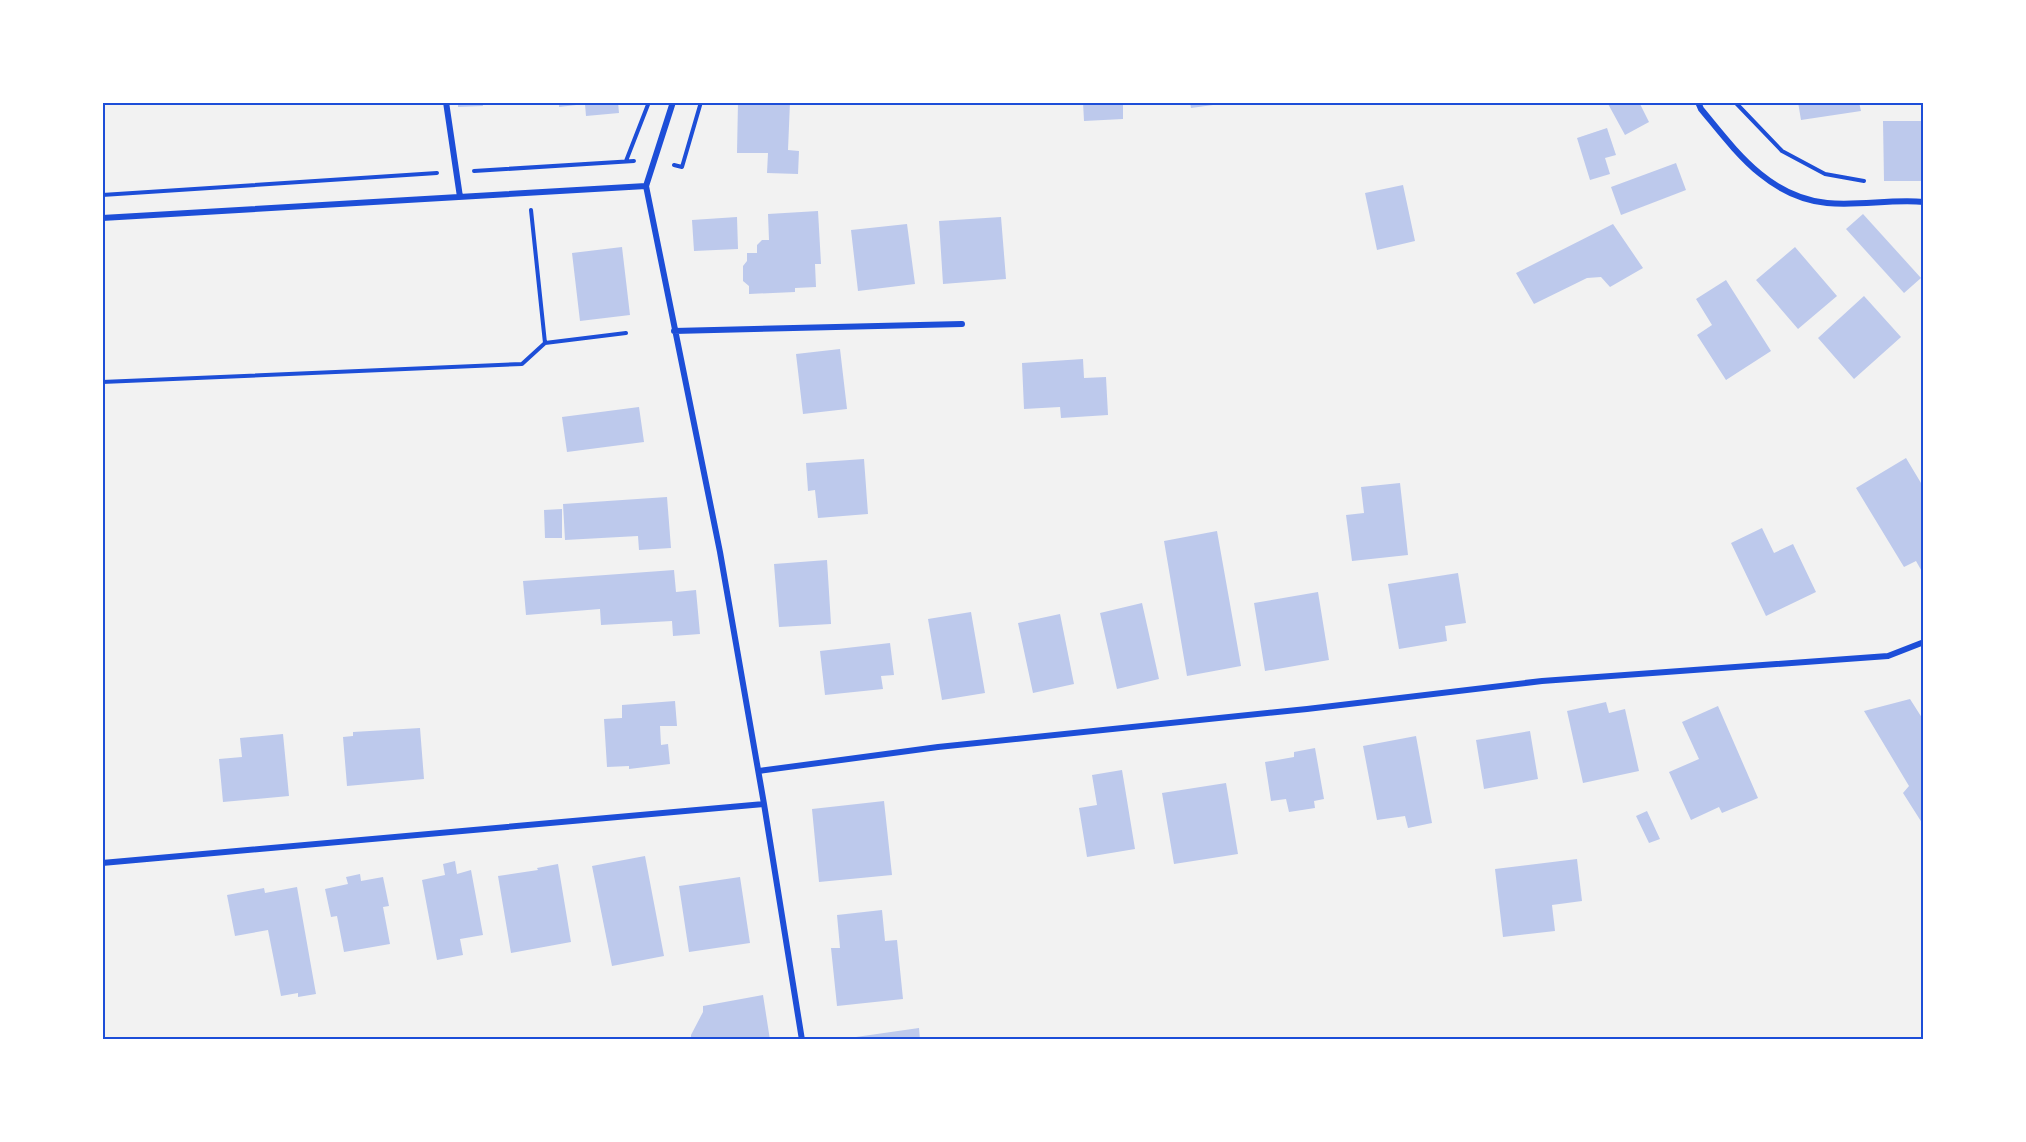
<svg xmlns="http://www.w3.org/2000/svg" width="2026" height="1142" font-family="'Fira Sans Condensed',sans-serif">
<rect width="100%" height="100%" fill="#f2f2f2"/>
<path fill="#bdc9ec" d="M458,102H482L483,106L458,107Z
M559,102H618L619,113L586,116L585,104L559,107Z
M738,102H790L788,150L799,151L798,174L767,173L768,153H737Z
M1083,102H1123V119L1084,121Z
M1190,102H1213V105L1191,108Z
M1607,102H1644L1640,104L1649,122L1625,135Z
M1798,102H1859L1861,111L1801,120Z
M1883,121H1924V181H1884Z
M1607,128L1616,155L1605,158L1610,174L1590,180L1577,138Z
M1676,163L1686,190L1621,215L1611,187Z
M1403,185L1415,241L1377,250L1365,193Z
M818,211L821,264H815L816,287L795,288V292L749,294V286L743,281V266L747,261V253H757V245L762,240H769L768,214Z
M1863,214L1921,278L1904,293L1846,229Z
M737,217L738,249L694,251L692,220Z
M1001,217L1006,279L943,284L939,221Z
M907,224L915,284L858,291L851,230Z
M1613,224L1643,268L1610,287L1601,277L1587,278L1534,304L1516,273Z
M622,247L630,315L580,321L572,253Z
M1795,247L1837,296L1798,329L1756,280Z
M1726,280L1771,351L1726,380L1697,335L1712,325L1696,299Z
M1864,296L1901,337L1854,379L1818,338Z
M840,349L847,409L803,414L796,354Z
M1083,359L1084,378L1106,377L1108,415L1061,418L1060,407L1024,409L1022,363Z
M639,407L644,442L567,452L562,417Z
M1906,458L1924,488V575L1916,561L1904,567L1856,488Z
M864,459L868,514L818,518L815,490L808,491L806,463Z
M1400,483L1408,555L1352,561L1346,515L1364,513L1361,487Z
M667,497L671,548L639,550L638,536L565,540L563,504Z
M562,509V538H545L544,510Z
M1762,528L1774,553L1793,544L1816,592L1766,616L1731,543Z
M1217,531L1241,666L1187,676L1164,541Z
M827,560L831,624L779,627L774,564Z
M674,570L676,592L696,590L700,634L673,636L672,621L601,625L600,609L526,615L523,581Z
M1458,573L1466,623L1445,626L1447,641L1399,649L1388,584Z
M1318,592L1329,660L1265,671L1254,603Z
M1142,603L1159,679L1117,689L1100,613Z
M971,612L985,693L942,700L928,619Z
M1060,614L1074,684L1033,693L1018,623Z
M890,643L894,675L881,676L883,689L825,695L820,651Z
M1910,699L1924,721V826L1903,793L1909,786L1864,711Z
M675,701L677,726H660L661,745L668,744L670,764L629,769V766L607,767L604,719L622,718V705Z
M1606,702L1609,713L1625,709L1639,771L1583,783L1567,711Z
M1718,706L1758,798L1722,813L1719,807L1691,820L1669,772L1699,759L1682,722Z
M420,728L424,779L347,786L343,737L353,736V732Z
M1530,731L1538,779L1484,789L1476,740Z
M283,734L289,796L223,802L219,759L242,757L240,738Z
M1416,736L1432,823L1408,828L1405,816L1377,820L1363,746Z
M1315,748L1324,799L1314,801L1315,808L1289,812L1286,799L1271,801L1265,762L1294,757V752Z
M1122,770L1135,849L1087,857L1079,808L1097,805L1092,775Z
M1226,783L1238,854L1174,864L1162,793Z
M884,801L892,875L819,882L812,809Z
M1647,811L1660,839L1649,843L1636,816Z
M645,856L664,956L612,966L592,866Z
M1577,859L1582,901L1552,905L1555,931L1503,937L1495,869Z
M455,861L457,874L471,870L483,935L460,939L463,955L437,960L422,880L445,875L443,864Z
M558,864L571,942L511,953L498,876L538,870L537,868Z
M360,874L361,881L383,877L389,906L383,907L390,944L344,952L337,916L331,917L325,889L348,884L346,877Z
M740,877L750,943L689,952L679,886Z
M297,887L316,994L298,997V993L281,996L268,930L235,936L227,895L264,888L265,893Z
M882,910L885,941L897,940L903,999L837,1006L831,948H840L837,915Z
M763,995L770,1040H691V1035L703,1012V1006Z
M919,1028L920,1040H842V1039Z"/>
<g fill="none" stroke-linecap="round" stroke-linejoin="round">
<path stroke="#1d4ed8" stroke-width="4" d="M1735,102L1782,151L1825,174L1864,181
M626,161L649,102
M674,165L682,167L701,102
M474,171L634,161
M102,195L437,173
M531,210L545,343L626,333
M102,382L522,364L545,343"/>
<path stroke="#1d4ed8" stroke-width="6" d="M446,102L460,197
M673,102L646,186L720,552L764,804L802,1040
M1698,102L1701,109C1735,150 1768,197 1827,203C1860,206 1891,199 1924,202
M102,218L646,186
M674,331L962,324
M759,771L938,747L1307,709L1542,681L1888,656L1924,642
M102,863L764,804"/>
</g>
<rect width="2026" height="1142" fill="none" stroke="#ffffff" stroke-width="207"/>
<rect x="104" y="104" width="1818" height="934" fill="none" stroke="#1d4ed8" stroke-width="2"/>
</svg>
